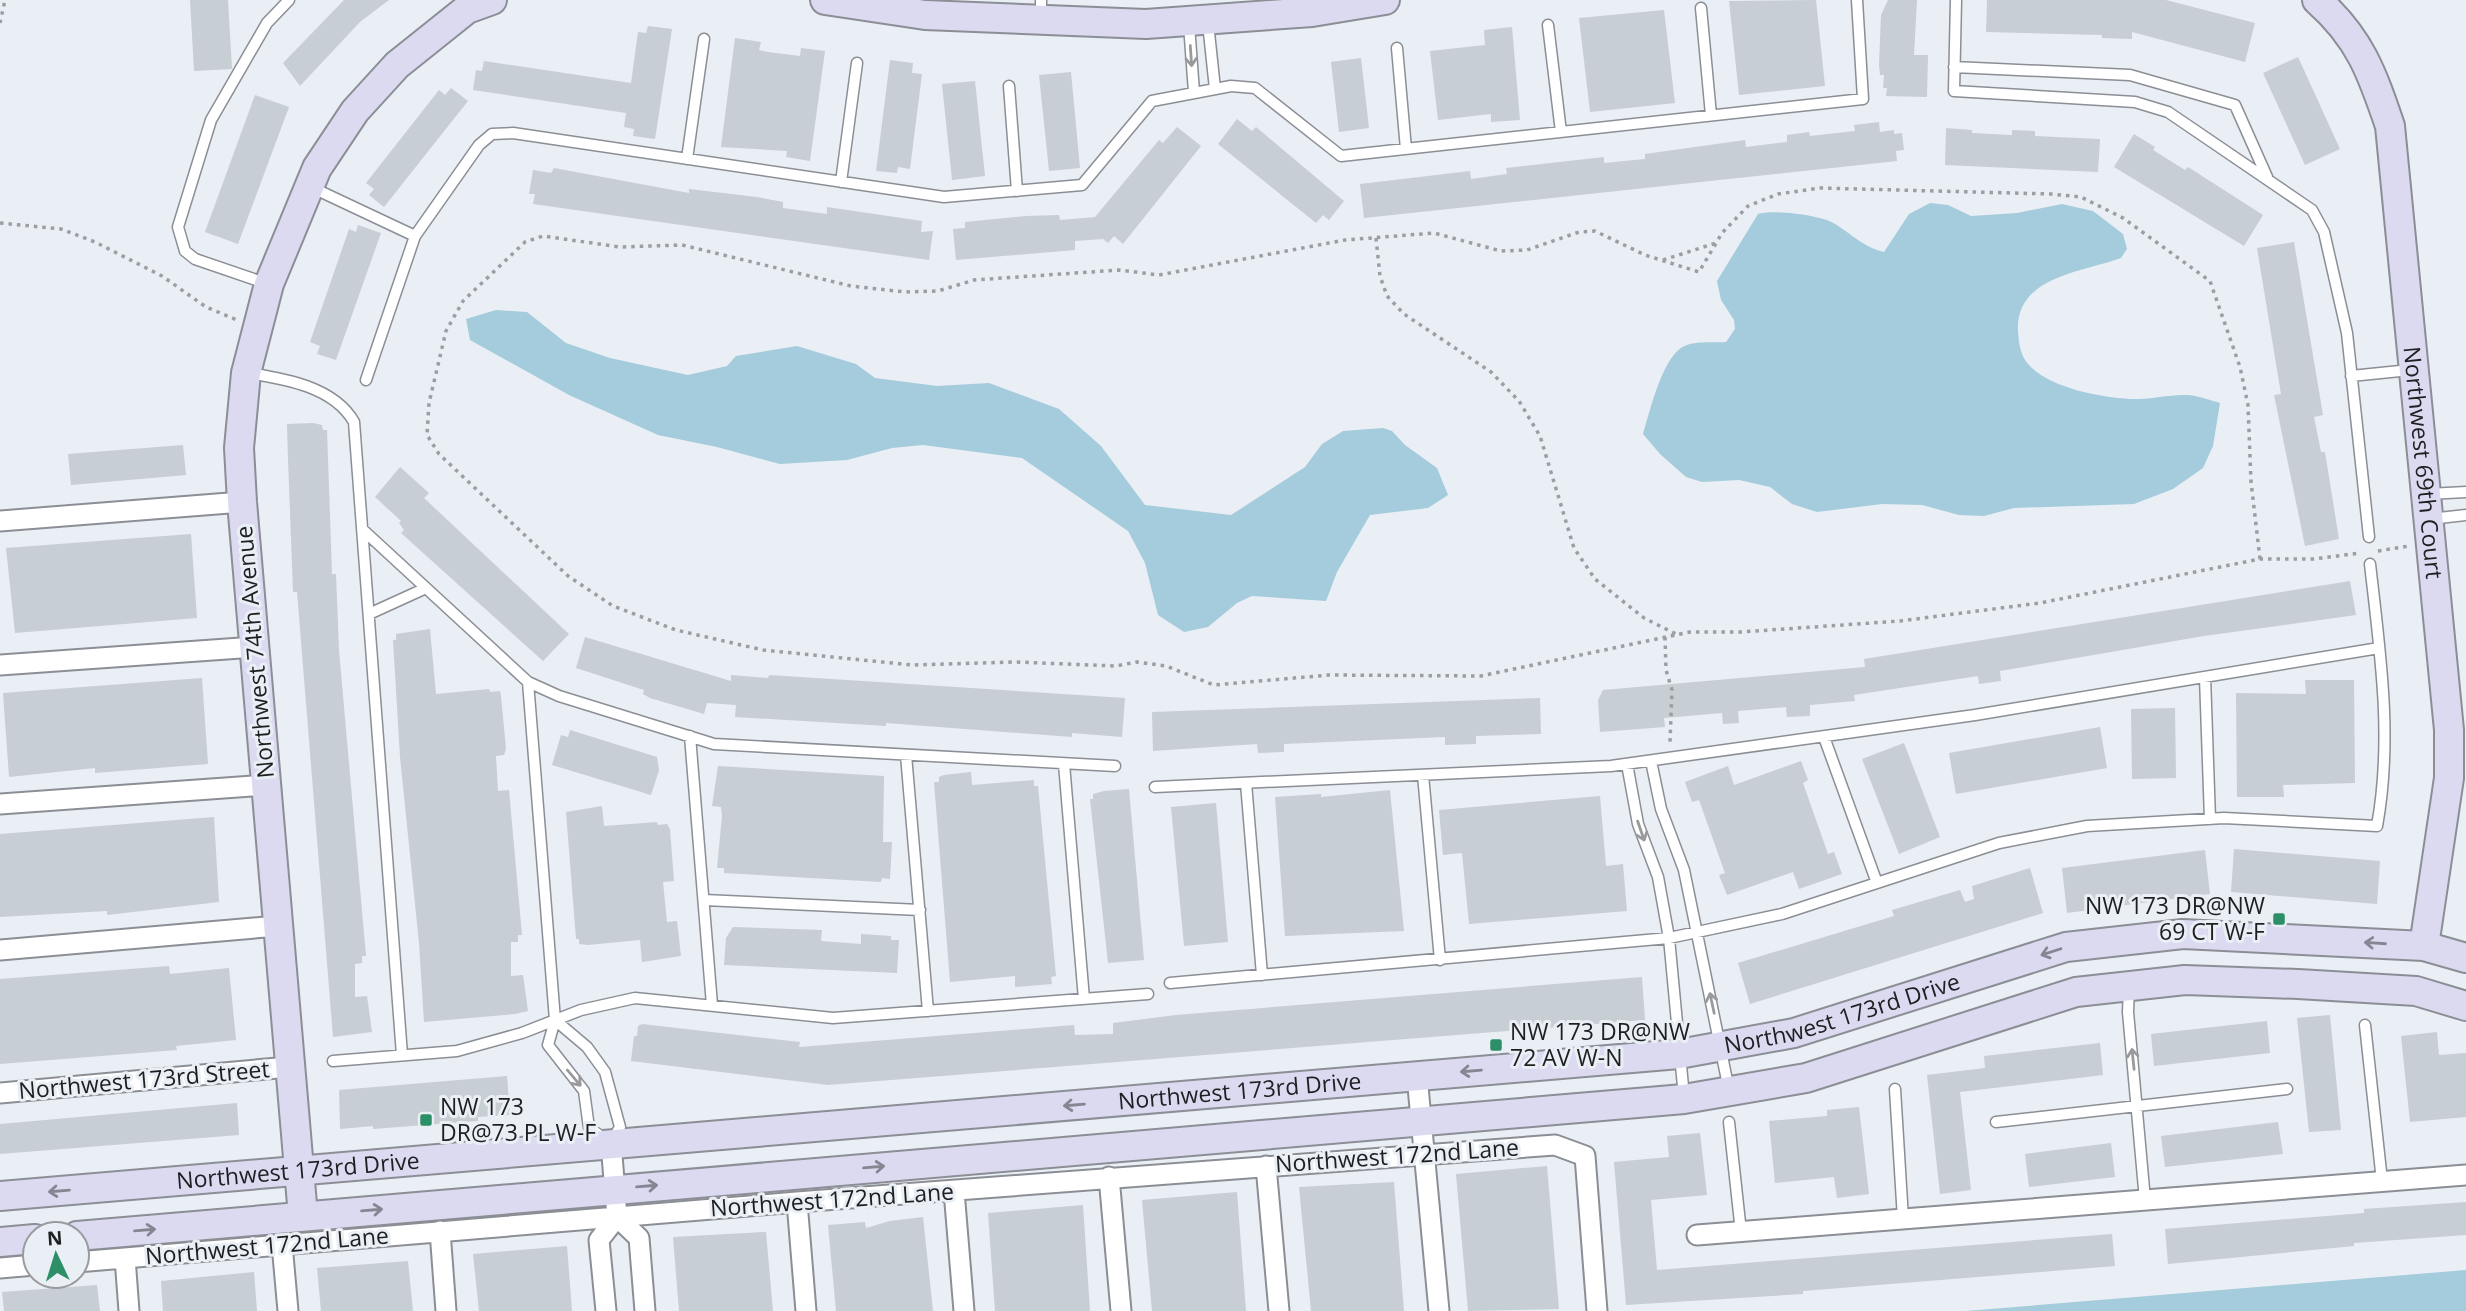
<svg xmlns="http://www.w3.org/2000/svg" width="2466" height="1311" font-family="'Open Sans',sans-serif">
<rect width="100%" height="100%" fill="#eaeef5"/>
<path fill="#a5ccdc" d="M1930,203L1948,205L1971,216L2017,213L2062,204L2093,211L2123,234L2127,249L2121,258C2082,272 2015,277 2018,331C2019,344 2020,356 2030,366C2051,388 2099,397 2130,399C2149,400 2169,394 2188,395C2199,396 2210,400 2220,403L2213,446L2203,468L2173,489L2134,504L2014,508L1984,516L1959,515L1922,505L1882,504L1817,512L1792,504L1770,487L1739,480L1702,482L1686,477L1660,454L1643,434C1650,412 1663,352 1687,345C1698,341 1714,343 1726,342L1735,329L1734,320L1721,300L1717,281L1758,214C1773,209 1822,215 1835,224C1853,235 1863,247 1884,252L1909,214Z
M496,310L527,312L566,343L610,358L688,375L727,366L736,356L797,346L856,364L875,378L937,386L989,383L1059,409L1101,446L1145,505L1231,515L1305,467L1322,444L1343,431L1383,428L1392,431L1405,445L1437,468L1448,495L1428,508L1370,515L1337,572L1326,601L1252,596L1237,603L1208,627L1184,632L1158,615L1145,563L1128,531L1022,458L923,445L892,448L847,460L780,464L717,447L658,435L569,395L470,340L466,319Z
M2466,1270V1311H1966Z"/>
<path fill="#c7ced4" d="M190,0H228L232,69L194,71Z
M344,0H389L360,22L300,86L283,63Z
M1816,0L1825,86L1739,95L1729,1Z
M1888,0H1917L1914,55H1928L1927,97L1886,96L1887,88H1883L1884,75H1880L1879,65L1881,15Z
M1987,0H2166L2255,23L2245,62L2132,32V39L2102,38V35L1986,32Z
M1664,10L1675,103L1590,112L1579,18Z
M648,26L672,29L655,139L633,136L634,129L624,127L626,113L473,90L476,70L482,71L484,61L631,83L638,32L646,33Z
M1512,27L1520,120L1491,122V114L1438,120L1430,51L1485,45L1484,30Z
M735,38L761,42L759,50L768,52L800,56L801,48L825,51L810,161L786,157L787,151L721,147Z
M2298,57L2340,149L2305,165L2263,73Z
M1361,58L1369,128L1339,132L1331,62Z
M890,60L913,63L912,73L922,74L910,169L898,167L897,173L876,171Z
M1071,72L1080,168L1049,171L1039,75Z
M975,81L985,176L952,180L942,84Z
M451,88L468,101L384,207L369,195L374,189L366,183L439,90L445,95Z
M255,95L289,107L238,244L205,232Z
M1237,119L1252,131L1256,127L1344,201L1329,220L1323,215L1316,223L1218,144Z
M1879,122L1880,132L1894,130V134L1902,133L1904,150L1896,151L1897,161L1364,218L1360,184L1470,171L1471,179L1507,174L1506,168L1604,157V163L1645,159V154L1745,140L1746,147L1787,142V135L1809,132L1810,136L1855,131L1854,125Z
M1177,127L1201,146L1123,244L1114,236L1108,243L1103,239L1075,241V250L956,260L953,229L965,228V222L1026,216L1059,215L1060,220L1095,217L1159,140L1163,143Z
M1946,128L1972,130V133L2012,135V130L2035,131V136L2100,139L2098,172L1945,165Z
M2134,134L2155,147L2153,150L2185,170L2188,167L2263,215L2244,246L2114,167Z
M554,168L689,193V189L757,197L783,202V208L827,214V207L922,221L921,232L933,231L929,260L533,204L535,194H529L533,170L551,173Z
M358,225L381,233L336,360L317,354L320,346L310,342L349,229L356,232Z
M2294,242L2323,415L2314,417L2321,452H2325L2339,539L2305,546L2274,395L2281,394L2257,248Z
M313,423L322,425L323,430H327L332,574H336L339,650L366,956H362V963L355,964V997L367,996L372,1032L333,1037L297,592H293L288,459L287,424Z
M183,445L186,475L71,485L68,454Z
M400,467L429,493L424,498L569,634L543,661L401,533L404,530L399,523L401,521L375,497Z
M191,534L197,618L15,633L6,548Z
M2350,581L2356,615L2204,636L2000,671L2001,681L1979,684L1978,676L1854,695L1855,701L1810,705V716L1787,717L1786,707L1738,711L1739,723L1723,724L1722,713L1664,718L1665,727L1600,732L1598,700L1603,690L1865,667L1864,659Z
M430,629L436,694L489,689L490,692L500,691L501,696L506,749L504,755L496,756L498,791L509,790L522,935H518V942H511V976L523,975L528,1011L515,1014L424,1022L419,943L400,757L393,640H396V634Z
M585,637L731,681V675L768,678L769,675L1125,698L1122,737L1072,733V737L886,723V726L735,717L736,705L707,703L704,714L650,698L643,694L644,690L576,668Z
M202,678L208,764L95,773V768L9,777L3,693Z
M2305,680H2354L2355,783L2283,785L2284,797H2237L2236,693L2306,694Z
M1540,698L1541,734L1476,736V744L1445,745V737L1284,744V752L1258,753L1257,744L1153,751L1152,712Z
M2175,708L2176,778L2132,779L2131,709Z
M2100,727L2107,768L1956,794L1949,753Z
M570,730L657,757L659,770L651,795L552,765L561,735L568,737Z
M1904,743L1940,837L1899,854L1862,759Z
M1801,761L1808,780L1803,783L1828,854L1834,852L1842,874L1799,889L1793,872L1727,895L1719,875L1725,873L1699,800L1692,802L1685,782L1728,766L1734,785Z
M718,766L884,776L883,842H892L890,879L882,878L881,882L724,873V868H717L722,816L721,807L712,806Z
M971,772L972,785L1034,780V786H1038L1056,976L1051,977L1052,984L1015,987V976L950,982L934,782H939V777L944,775Z
M1129,789L1144,960L1108,963L1090,799H1093V794L1104,791Z
M1390,790L1404,931L1285,936L1275,797L1321,794V797Z
M1600,796L1606,866L1623,864L1627,911L1469,924L1462,853L1443,855L1439,810Z
M1216,803L1228,942L1184,946L1171,807Z
M602,806L604,826L657,822L658,825L667,824L670,829L674,881L663,882L667,922L677,921L681,956L642,962L640,940L588,945L579,944V939H576L566,812Z
M214,817L219,902L107,915V911L0,917V834Z
M2234,849L2380,861L2377,904L2231,892Z
M2205,850L2210,894L2067,913L2062,868Z
M2030,868L2043,913L1750,1004L1738,963L1894,916L1892,910L1960,890L1965,902L1974,899L1972,886Z
M733,927L822,930L821,941L861,944V934L891,936V940H899L897,973L724,965L726,938Z
M169,966L170,974L229,968L236,1040L176,1046L177,1050L0,1064V979Z
M1642,977L1645,1020L828,1085L631,1061L634,1036H637L638,1026L642,1024L800,1042L799,1047L1074,1025L1075,1035L1113,1034V1023L1176,1015Z
M2330,1015L2341,1130L2309,1132L2297,1018Z
M2267,1021L2270,1053L2154,1066L2151,1034Z
M2437,1032L2439,1055L2466,1053V1117L2410,1122L2401,1036Z
M2100,1043L2103,1075L1960,1092L1971,1190L1940,1194L1927,1075L1985,1068L1984,1056Z
M507,1076L510,1115L478,1117V1121L373,1129V1126L340,1129L339,1090Z
M237,1103L239,1135L0,1154V1124Z
M1859,1107L1869,1194L1837,1198L1834,1177L1775,1183L1769,1121L1827,1116V1110Z
M2278,1122L2283,1154L2165,1167L2161,1136Z
M1700,1133L1707,1195L1651,1200L1657,1270L2112,1234L2115,1266L1803,1291V1294L1626,1305L1614,1162L1669,1157L1667,1136Z
M2111,1143L2115,1177L2029,1187L2025,1154Z
M1547,1166L1559,1309L1468,1311L1456,1174Z
M1394,1182L1404,1311H1311L1299,1187Z
M1237,1192L1246,1311H1152L1142,1200Z
M2466,1202V1235L2354,1243V1246L2168,1264L2165,1229L2364,1213V1209Z
M1083,1205L1090,1311H995L988,1213Z
M923,1217L933,1311H836L828,1225L865,1222L866,1228L890,1221Z
M766,1232L773,1311H679L673,1237Z
M567,1246L572,1311H479L473,1254Z
M408,1261L413,1311H321L317,1268Z
M254,1272L257,1311H163L161,1281Z
M97,1285L100,1311H4L2,1292Z"/>
<g fill="none" stroke-linecap="round" stroke-linejoin="round">
<defs>
<path id="lane" d="M1956,0L1954,91L2135,102L2168,112L2312,210L2324,232L2347,333L2369,537
M1701,8L1711,115
M1041,19V0
M1208,23L1215,89
M1189,25L1194,92
M1548,25L1561,132
M1397,48L1406,149
M1954,67L2130,75L2235,105L2267,177
M1009,86L1017,191
M687,159L704,39
M841,182L857,63
M313,188L415,236
M268,284L195,259L185,251L178,227L211,120L267,23L289,0
M249,373C286,379 334,387 354,422L402,1055
M2351,376L2410,370
M366,380L415,236L479,145L492,134L513,133L944,197L1082,185L1152,101L1231,86L1255,88L1341,156L1863,99L1857,0
M2428,494L2466,492
M2430,519L2466,515
M362,529L528,682L559,696L714,744L1115,766
M369,614L426,588
M2205,677L2210,819
M528,682L555,1020L548,1045L584,1091L589,1128L611,1143L620,1127L605,1072L587,1047L555,1020
M690,736L712,1005
M1824,737L1877,883
M906,755L928,1011
M1651,761L1661,809L1684,870L1729,1090
M1064,764L1084,999
M1627,764L1638,824L1658,877L1669,938L1684,1097
M1423,775L1440,960
M1246,783L1262,975
M1155,787L1611,766L1975,715L2379,648
M704,900L920,910
M1170,983L1669,938L1782,914L1999,843L2087,826L2224,818L2377,826C2393,738 2380,652 2370,564
M2129,988L2128,1012L2145,1200
M2365,1025L2382,1181
M333,1061L457,1051L522,1033L581,1010L635,998L833,1018L1148,994
M1895,1089L1903,1219
M1729,1122L1741,1232
M1996,1122L2287,1089"/>
<path id="street" d="M0,521L242,502
M0,665L255,647
M0,804L266,785
M0,950L278,926
M1417,1076L1439,1311
M0,1093L289,1067
M611,1143L617,1217L639,1238L645,1311
M1266,1166L1279,1311
M1109,1177L1121,1311
M954,1191L964,1311
M797,1202L806,1311
M440,1231L446,1311
M1697,1235L2466,1175
M282,1244L288,1311
M125,1258L129,1311
M77,1262L797,1202L1555,1145L1585,1156L1597,1311
M0,1268L35,1265
M606,1311L599,1240L617,1217"/>
<g id="secondary">
<path d="M825,0L925,15L1146,24L1312,12L1385,0"/>
<path id="s1" d="M2317,0C2360,38 2372,73 2390,126L2449,730V778L2424,946"/>
<path id="s2" d="M0,1196L1679,1054L1794,1033L2066,947L2183,934L2424,946L2466,958"/>
<path d="M303,1216L242,502L239,448L246,373L269,284L317,168L355,111L397,65L467,9L492,0"/>
<path d="M77,1236L1684,1099L1806,1078L2076,992L2185,980L2298,984L2416,991L2466,1006"/>
<path d="M0,1242L35,1239"/>
</g>
</defs>
<use href="#lane" stroke="#8b8e95" stroke-width="13"/>
<use href="#street" stroke="#8b8e95" stroke-width="23"/>
<use href="#secondary" stroke="#8b8e95" stroke-width="32"/>
<path stroke="#9b9ea3" stroke-width="3.5" stroke-dasharray="3.5 5" stroke-linecap="butt" d="M0,23L5,0
M0,223L61,229L95,242L162,276L206,307L237,320
M1376,238L1380,276L1387,296L1404,314L1491,372L1519,401L1540,436L1574,548L1595,579L1644,618L1676,634
M1663,260L1716,243
M2378,551L2409,546
M2260,559L2251,482L2248,405L2240,367L2210,281L2123,218L2081,197L2051,194L1820,188L1778,194L1748,206L1722,233L1699,272L1645,255L1595,231L1579,232L1527,250L1501,251L1434,233L1345,240L1159,275L1119,270L974,280L938,291L905,292L851,286L682,245L620,247L543,236L525,242L463,301L446,331L429,403L427,435L439,454L568,576L613,606L676,630L763,650L912,665L1016,662L1116,666L1137,662L1166,666L1214,685L1329,675L1481,676L1690,632H1741L1900,621L2040,603L2260,559H2314L2360,553
M1665,637L1666,670L1672,690L1670,742"/>
<use href="#lane" stroke="#fff" stroke-width="10"/>
<use href="#street" stroke="#fff" stroke-width="19"/>
<use href="#secondary" stroke="#dbdaf1" stroke-width="28"/>
</g>
<defs><path id="oneway-shaft" d="M-6 0H5M1.5-3L5.5 0L1.5 3" fill="none" stroke-width="1.6" stroke-linecap="round" stroke-linejoin="round" transform="scale(1.75)"/></defs>
<g stroke="#999a9b">
<use href="#oneway-shaft" transform="translate(1191 56) rotate(86)"/>
<use href="#oneway-shaft" transform="translate(1641 831) rotate(71)"/>
<use href="#oneway-shaft" transform="translate(1712 1003) rotate(-102)"/>
<use href="#oneway-shaft" transform="translate(2133 1059) rotate(-96)"/>
<use href="#oneway-shaft" transform="translate(574 1078) rotate(50)"/>
</g>
<g stroke="#868693">
<use href="#oneway-shaft" transform="translate(2375 943) rotate(-176)"/>
<use href="#oneway-shaft" transform="translate(2051 952) rotate(162)"/>
<use href="#oneway-shaft" transform="translate(1471 1071) rotate(175)"/>
<use href="#oneway-shaft" transform="translate(1074 1105) rotate(175)"/>
<use href="#oneway-shaft" transform="translate(874 1167) rotate(-5)"/>
<use href="#oneway-shaft" transform="translate(647 1186) rotate(-5)"/>
<use href="#oneway-shaft" transform="translate(59 1191) rotate(175)"/>
<use href="#oneway-shaft" transform="translate(372 1210) rotate(-5)"/>
<use href="#oneway-shaft" transform="translate(145 1230) rotate(-5)"/>
</g>
<g fill="#2d8f68" stroke="#eaeef5" stroke-width="2.5">
<rect x="2272" y="912" width="14" height="14" rx="3.5"/>
<rect x="1489" y="1038" width="14" height="14" rx="3.5"/>
<rect x="419" y="1113" width="14" height="14" rx="3.5"/>
</g>
<g text-anchor="middle" stroke-width="6" stroke-linejoin="round" paint-order="stroke">
<g font-size="23" fill="#1d1f21" stroke="#eaeef5">
<text dy="8" stroke="none"><textPath href="#s1" startOffset="486">Northwest 69th Court</textPath></text>
<text transform="translate(255 652) rotate(-95)" y="8">Northwest 74th Avenue</text>
<text dy="8" stroke="none"><textPath href="#s2" startOffset="1853">Northwest 173rd Drive</textPath></text>
<text transform="translate(144 1080) rotate(-5)" y="8">Northwest 173rd Street</text>
<text dy="8" stroke="none"><textPath href="#s2" startOffset="1244">Northwest 173rd Drive</textPath></text>
<text transform="translate(1397 1156) rotate(-4)" y="8">Northwest 172nd Lane</text>
<text dy="8" stroke="none"><textPath href="#s2" startOffset="299">Northwest 173rd Drive</textPath></text>
<text transform="translate(832 1200) rotate(-4)" y="8">Northwest 172nd Lane</text>
<text transform="translate(267 1246) rotate(-5)" y="8">Northwest 172nd Lane</text>
</g>
<g font-size="23" fill="#1d1f21" stroke="#eaeef5" text-anchor="start">
<text x="2265" y="914" text-anchor="end">NW 173 DR@NW<tspan x="2265" dy="26">69 CT W-F</tspan></text>
<text x="1510" y="1040">NW 173 DR@NW<tspan x="1510" dy="26">72 AV W-N</tspan></text>
<text x="440" y="1115">NW 173<tspan x="440" dy="26">DR@73 PL W-F</tspan></text>
</g>
</g>
<g transform="translate(56 1255) rotate(356)"><circle r="33" fill="#eaeef5" stroke="#989ba0" stroke-width="2"/>
<path d="M0-5L12 26L0 18L-12 26Z" fill="#2d8f68"/>
<text y="-10" font-size="19" font-weight="bold" text-anchor="middle" fill="#1d1f21">N</text>
</g>
</svg>
